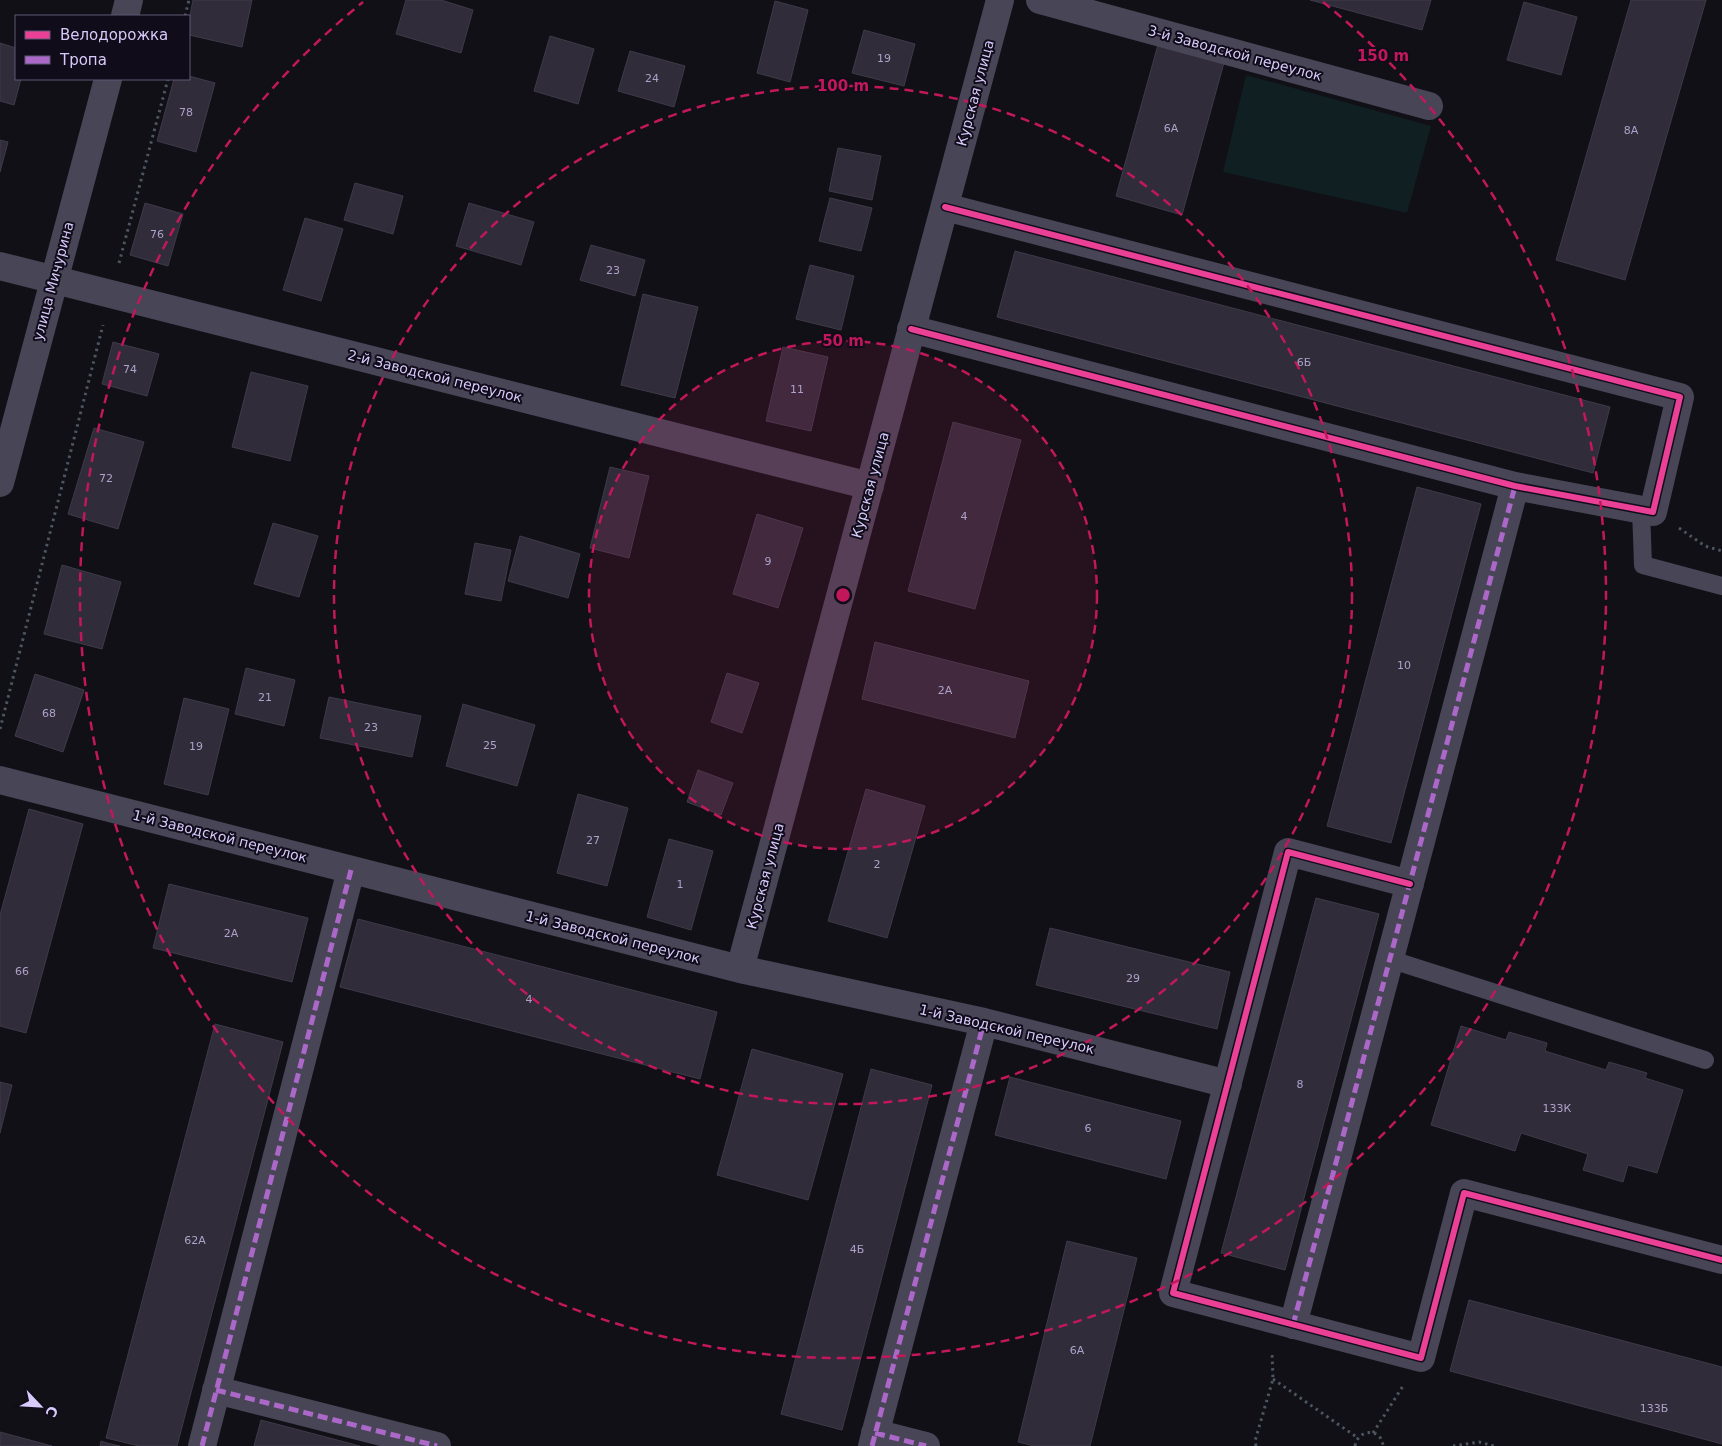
<svg xmlns="http://www.w3.org/2000/svg" width="1722" height="1446" font-family="'DejaVu Sans',sans-serif">
<rect width="100%" height="100%" fill="#111016"/>
<path fill="#101f21" d="M1246,75L1431,126L1407,213L1223,172Z"/>
<path fill="#302c39" stroke="#3f3a4a" d="M193,0H252L242,47L189,35V21Z
M406,0H441L473,10L461,53L396,34Z
M1310,0H1431L1422,30Z
M1631,0H1706L1625,280L1556,260Z
M775,1L808,10L790,82L757,73Z
M1524,2L1577,17L1561,75L1507,60Z
M864,30L915,44L904,86L852,73Z
M550,36L594,49L578,104L534,91Z
M1159,41L1225,59L1182,215L1116,196Z
M0,43L16,48V79H21L14,105L0,101Z
M630,51L685,66L674,107L618,91Z
M189,76L215,83L196,152L157,141L174,79H189Z
M0,140L8,142L0,172Z
M838,148L881,156L872,200L829,191Z
M355,183L403,196L393,234L344,220Z
M830,198L872,208L861,251L819,241Z
M145,203L183,214L168,266L130,255Z
M469,203L534,222L521,265L456,246Z
M305,218L343,229L321,301L283,290Z
M591,245L645,260L635,296L580,280Z
M1015,251L1610,407L1593,473L997,317Z
M810,265L854,276L841,330L796,319Z
M643,294L698,307L675,398L621,385Z
M113,342L159,354L147,396L102,384Z
M783,347L828,357L811,431L766,421Z
M251,372L308,386L290,461L232,447Z
M953,422L1021,440L975,609L908,591Z
M94,428L144,442L118,529L68,514Z
M610,467L649,476L629,558L590,548Z
M1417,487L1481,504L1391,843L1327,826Z
M757,514L803,528L778,608L733,594Z
M273,523L318,536L299,597L254,584Z
M520,536L580,554L568,598L508,581Z
M475,543L511,550L501,601L465,594Z
M62,565L121,582L102,649L44,634Z
M875,642L1029,681L1015,738L862,699Z
M246,668L295,680L284,726L235,714Z
M727,673L759,683L742,733L711,722Z
M35,674L84,690L63,752L15,736Z
M329,697L421,716L412,757L320,738Z
M184,698L229,709L208,795L164,784Z
M463,704L535,725L517,786L446,766Z
M698,770L733,783L721,815L687,802Z
M866,789L925,806L887,938L828,921Z
M578,794L628,808L607,886L557,873Z
M29,809L83,824L26,1033L0,1026V915Z
M669,839L713,851L691,930L647,917Z
M169,884L308,918L292,982L153,948Z
M1316,898L1379,914L1285,1270L1221,1253Z
M358,919L717,1012L700,1079L340,987Z
M1050,928L1230,972L1217,1029L1036,985Z
M215,1024L283,1042L177,1446H139L106,1438Z
M1461,1026L1506,1040L1509,1032L1547,1043L1545,1051L1606,1070L1609,1062L1647,1073L1645,1078L1683,1090L1657,1173L1628,1165L1623,1182L1583,1170L1588,1154L1521,1133L1515,1151L1431,1125Z
M752,1049L843,1074L808,1200L717,1175Z
M871,1069L932,1085L842,1430L781,1414Z
M1010,1077L1181,1121L1166,1179L995,1135Z
M0,1082L12,1085L0,1133Z
M1067,1241L1137,1258L1090,1446H1034L1018,1442Z
M1469,1300L1722,1367V1444L1450,1371Z
M261,1420L360,1446H254Z
M0,1432L52,1446H0Z
M101,1441L107,1443L120,1446H100Z"/>
<g fill="none" stroke-linecap="round" stroke-linejoin="round">
<path stroke="#4c5662" stroke-width="3" stroke-dasharray="2.5 4" stroke-linecap="butt" d="M185,16L189,0
M119,263L168,79
M1679,528L1705,546L1722,551
M0,729L103,325
M1273,1379L1358,1438
M1373,1433L1403,1386
M1256,1446L1255,1441L1273,1379L1272,1352
M1355,1446C1358,1428 1382,1428 1383,1446
M1453,1446L1479,1442L1494,1446"/>
<path stroke="#484557" stroke-width="18" d="M1641,509L1643,565L1722,586
M1389,959L1705,1060"/>
<path stroke="#484557" stroke-width="28" d="M1040,0L1429,106
M0,266L870,486
M911,329L1515,486L1653,512L1680,397L945,207
M0,780L740,969L984,1022L1228,1084
M1410,884L1288,852L1173,1293L1421,1358L1464,1193L1722,1260
M740,969L1000,0
M1293,1325L1515,486
M216,1390L437,1446
M875,1433L926,1446
M202,1446L351,870
M872,1446L984,1022"/>
<path stroke="#484557" stroke-width="28" d="M125,16L129,0
M0,483L108,79"/>
<path stroke="#ac68c9" stroke-width="5" stroke-dasharray="10 5" stroke-linecap="butt" d="M1293,1325L1515,486
M216,1390L437,1446
M875,1433L926,1446
M202,1446L351,870
M872,1446L984,1022"/>
<defs>
<path id="cycleway" d="M911,329L1515,486L1653,512L1680,397L945,207
M1410,884L1288,852L1173,1293L1421,1358L1464,1193L1722,1260"/>
</defs>
<use href="#cycleway" stroke="#100c1a" stroke-width="9"/>
<use href="#cycleway" stroke="#ea4096" stroke-width="6"/>
</g>
<circle cx="843" cy="595" r="254" fill="#c2185b" fill-opacity=".12"/>
<g fill="none" stroke="#c2185b" stroke-width="2.5" stroke-dasharray="9 6">
<circle cx="843" cy="595" r="254"/>
<circle cx="843" cy="595" r="509"/>
<path d="M1323 2A763 763 0 1 1 363 2"/>
</g>
<g text-anchor="middle" stroke-width="4" stroke-linejoin="round" paint-order="stroke">
<g font-size="11" fill="#aca2ca">
<text x="884" y="62">19</text>
<text x="652" y="82">24</text>
<text x="186" y="116">78</text>
<text x="1171" y="132">6А</text>
<text x="1631" y="134">8А</text>
<text x="157" y="238">76</text>
<text x="613" y="274">23</text>
<text x="1304" y="366">6Б</text>
<text x="130" y="373">74</text>
<text x="797" y="393">11</text>
<text x="106" y="482">72</text>
<text x="964" y="520">4</text>
<text x="768" y="565">9</text>
<text x="1404" y="669">10</text>
<text x="945" y="694">2А</text>
<text x="265" y="701">21</text>
<text x="49" y="717">68</text>
<text x="371" y="731">23</text>
<text x="490" y="749">25</text>
<text x="196" y="750">19</text>
<text x="593" y="844">27</text>
<text x="877" y="868">2</text>
<text x="680" y="888">1</text>
<text x="231" y="937">2А</text>
<text x="22" y="975">66</text>
<text x="1133" y="982">29</text>
<text x="529" y="1003">4</text>
<text x="1300" y="1088">8</text>
<text x="1557" y="1112">133К</text>
<text x="1088" y="1132">6</text>
<text x="195" y="1244">62А</text>
<text x="857" y="1253">4Б</text>
<text x="1077" y="1354">6А</text>
<text x="1654" y="1412">133Б</text>
</g>
<g font-size="14" fill="#d6cafa" stroke="#100c1a">
<text transform="translate(1235 53) rotate(15)" y="5">3-й Заводской переулок</text>
<text transform="translate(975 93) rotate(-75)" y="5">Курская улица</text>
<text transform="translate(53 281) rotate(-75)" y="5">улица Мичурина</text>
<text transform="translate(435 376) rotate(14)" y="5">2-й Заводской переулок</text>
<text transform="translate(870 485) rotate(-75)" y="5">Курская улица</text>
<text transform="translate(220 836) rotate(14)" y="5">1-й Заводской переулок</text>
<text transform="translate(765 876) rotate(-75)" y="5">Курская улица</text>
<text transform="translate(613 937) rotate(14)" y="5">1-й Заводской переулок</text>
<text transform="translate(1007 1029) rotate(13)" y="5">1-й Заводской переулок</text>
</g>
</g>
<circle cx="843" cy="595" r="8" fill="#c2185b" stroke="#100c1a" stroke-width="2.5"/>
<g font-size="15" text-anchor="middle" font-weight="bold" fill="#c2185b" stroke="#100c1a" stroke-width="4" stroke-linejoin="round" paint-order="stroke">
<text x="1383" y="61">150 m</text>
<text x="843" y="91">100 m</text>
<text x="843" y="346">50 m</text>
</g>
<rect x="15" y="15" width="175" height="65" fill="#100c1a" stroke="#5f5874"/>
<rect x="25" y="31" width="25" height="8" fill="#ea4096" stroke="#5f5874"/>
<text x="60" y="40" font-size="15" fill="#d6cafa">Велодорожка</text>
<rect x="25" y="56" width="25" height="8" fill="#ac68c9" stroke="#5f5874"/>
<text x="60" y="65" font-size="15" fill="#d6cafa">Тропа</text>
<g transform="translate(40 1406) rotate(115)" stroke="#100c1a" stroke-width="4" paint-order="stroke">
<path d="M0-4L9 19L0 12L-9 19Z" fill="#d6cafa"/>
<text y="-8" font-size="14" font-weight="bold" text-anchor="middle" fill="#d6cafa">С</text>
</g>
</svg>
